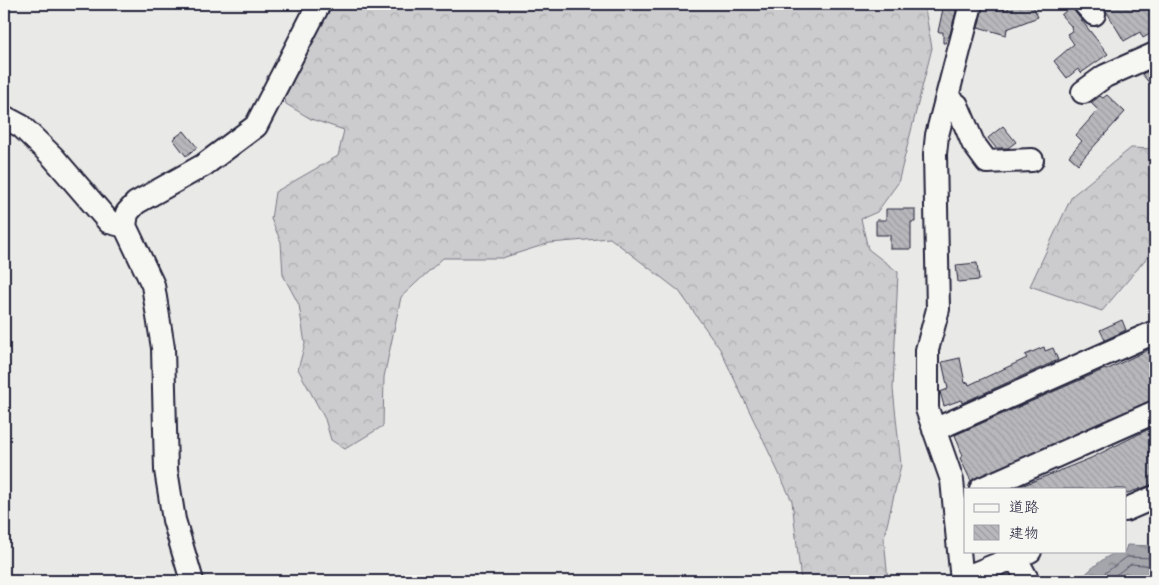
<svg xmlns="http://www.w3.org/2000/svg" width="1159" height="585" font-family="'Indie Flower','Klee One',sans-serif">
<defs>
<pattern id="forest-crowns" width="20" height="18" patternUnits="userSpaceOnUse" patternTransform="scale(1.25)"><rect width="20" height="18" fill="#ccccce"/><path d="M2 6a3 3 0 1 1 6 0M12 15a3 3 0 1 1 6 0" fill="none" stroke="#afafb2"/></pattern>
<pattern id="water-ripples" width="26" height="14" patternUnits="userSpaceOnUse" patternTransform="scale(1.25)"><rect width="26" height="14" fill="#a5a5ac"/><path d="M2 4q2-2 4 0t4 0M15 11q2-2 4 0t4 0" fill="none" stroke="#86868d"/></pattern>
<pattern id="building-back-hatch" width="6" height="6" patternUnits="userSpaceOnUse" patternTransform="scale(1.25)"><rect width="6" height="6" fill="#b8b8bc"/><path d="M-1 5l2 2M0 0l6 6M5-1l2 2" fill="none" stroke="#9e9ea2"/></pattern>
</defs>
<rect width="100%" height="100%" fill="#e9e9e7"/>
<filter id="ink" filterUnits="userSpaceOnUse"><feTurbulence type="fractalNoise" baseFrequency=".02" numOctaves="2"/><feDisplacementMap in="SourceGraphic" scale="10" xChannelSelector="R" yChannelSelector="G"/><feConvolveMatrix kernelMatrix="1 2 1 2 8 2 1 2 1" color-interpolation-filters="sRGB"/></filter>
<g filter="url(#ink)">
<path fill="url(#forest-crowns)" stroke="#777784" d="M333,4H924L932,48L898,183L877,212L861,219L868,249L898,272L893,389L901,465L884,538L888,581H801L792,501L720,349L679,291L610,238L550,243L502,258H443L401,297L384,377L383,426L345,449L331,440L325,419L298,369L305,344L299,305L283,275L281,242L271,219L275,192L338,156L344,130L311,119L286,104L284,93L300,56Z
M1131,148L1155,149V248L1102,311L1030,286L1072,196Z"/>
<path fill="url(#water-ripples)" stroke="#71717f" d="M1127,545L1152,546L1155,549V581H1078C1090,570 1109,551 1125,551Z"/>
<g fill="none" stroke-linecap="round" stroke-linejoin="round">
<path stroke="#565668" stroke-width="1" d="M1094,581L1127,557L1155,558
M1107,581L1131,564L1155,566"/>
</g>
<path fill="url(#building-back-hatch)" stroke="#22223b" d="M944,4H958L950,34L945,43H943V32H938Z
M984,4L1009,10L1006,4H1032L1038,17L1007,29L1006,35L978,27Z
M1102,4H1155V19L1150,23L1155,31L1143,38L1140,32L1124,41Z
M1071,7L1108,54L1081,73L1078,69L1067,78L1054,61L1074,44L1067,34L1072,31L1071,26L1061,15Z
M1155,68V90L1142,74Z
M1107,95L1125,112L1078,164L1069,156L1082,141L1076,135L1098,110L1091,103L1100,96L1103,98Z
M1003,126L1016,142L1008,148H996L988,138Z
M184,131L197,147L186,156L173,139Z
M886,209H915V222H911V249H890V235H876V220H886Z
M977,263L979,280L958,282L956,265Z
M1122,320L1126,330L1105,340L1100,330Z
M1044,347L1045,351L1053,348L1058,360L962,403L961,400L944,406L940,392L948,389L942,362L960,358L965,383L968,382L969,385L1027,358L1025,355Z
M1152,348L1155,354V399L971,481L960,458L963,456L955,435L1105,369L1106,370Z
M1155,426V483L1151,485L1125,494V489H1014L1091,458Z"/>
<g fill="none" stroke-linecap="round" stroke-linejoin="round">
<defs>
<path id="minor" d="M1085,4L1094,14
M1083,92L1105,76L1155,54
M947,98L957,105L973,143L987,162L1032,160
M4,117L21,126L53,157L109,222L125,226
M934,430L1155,332
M981,489L1155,412
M1125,510L1155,497
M1015,557L1028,581
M962,579L1030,551
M192,581L174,520L166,470L163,348L153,285L125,226L127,213L136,203L204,165L256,126L319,4
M962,581L952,480L927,409V350L938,309L935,154L937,135L971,4"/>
</defs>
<use href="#minor" stroke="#22223b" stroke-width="26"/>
<use href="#minor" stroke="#f6f6f2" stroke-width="22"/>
</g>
</g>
<rect width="1159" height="585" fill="none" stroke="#f6f6f2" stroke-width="20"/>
<rect x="10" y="10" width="1139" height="565" fill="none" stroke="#22223b" stroke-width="2" filter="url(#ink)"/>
<rect x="964" y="488" width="162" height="65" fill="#f6f6f2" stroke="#a1a1a9"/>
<rect x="974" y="504" width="25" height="8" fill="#f6f6f2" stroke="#a1a1a9"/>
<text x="1009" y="512" font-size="15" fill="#22223b">道路</text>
<rect x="974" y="525" width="25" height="15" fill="url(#building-back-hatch)" stroke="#a1a1a9"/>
<text x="1009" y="538" font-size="15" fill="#22223b">建物</text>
</svg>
